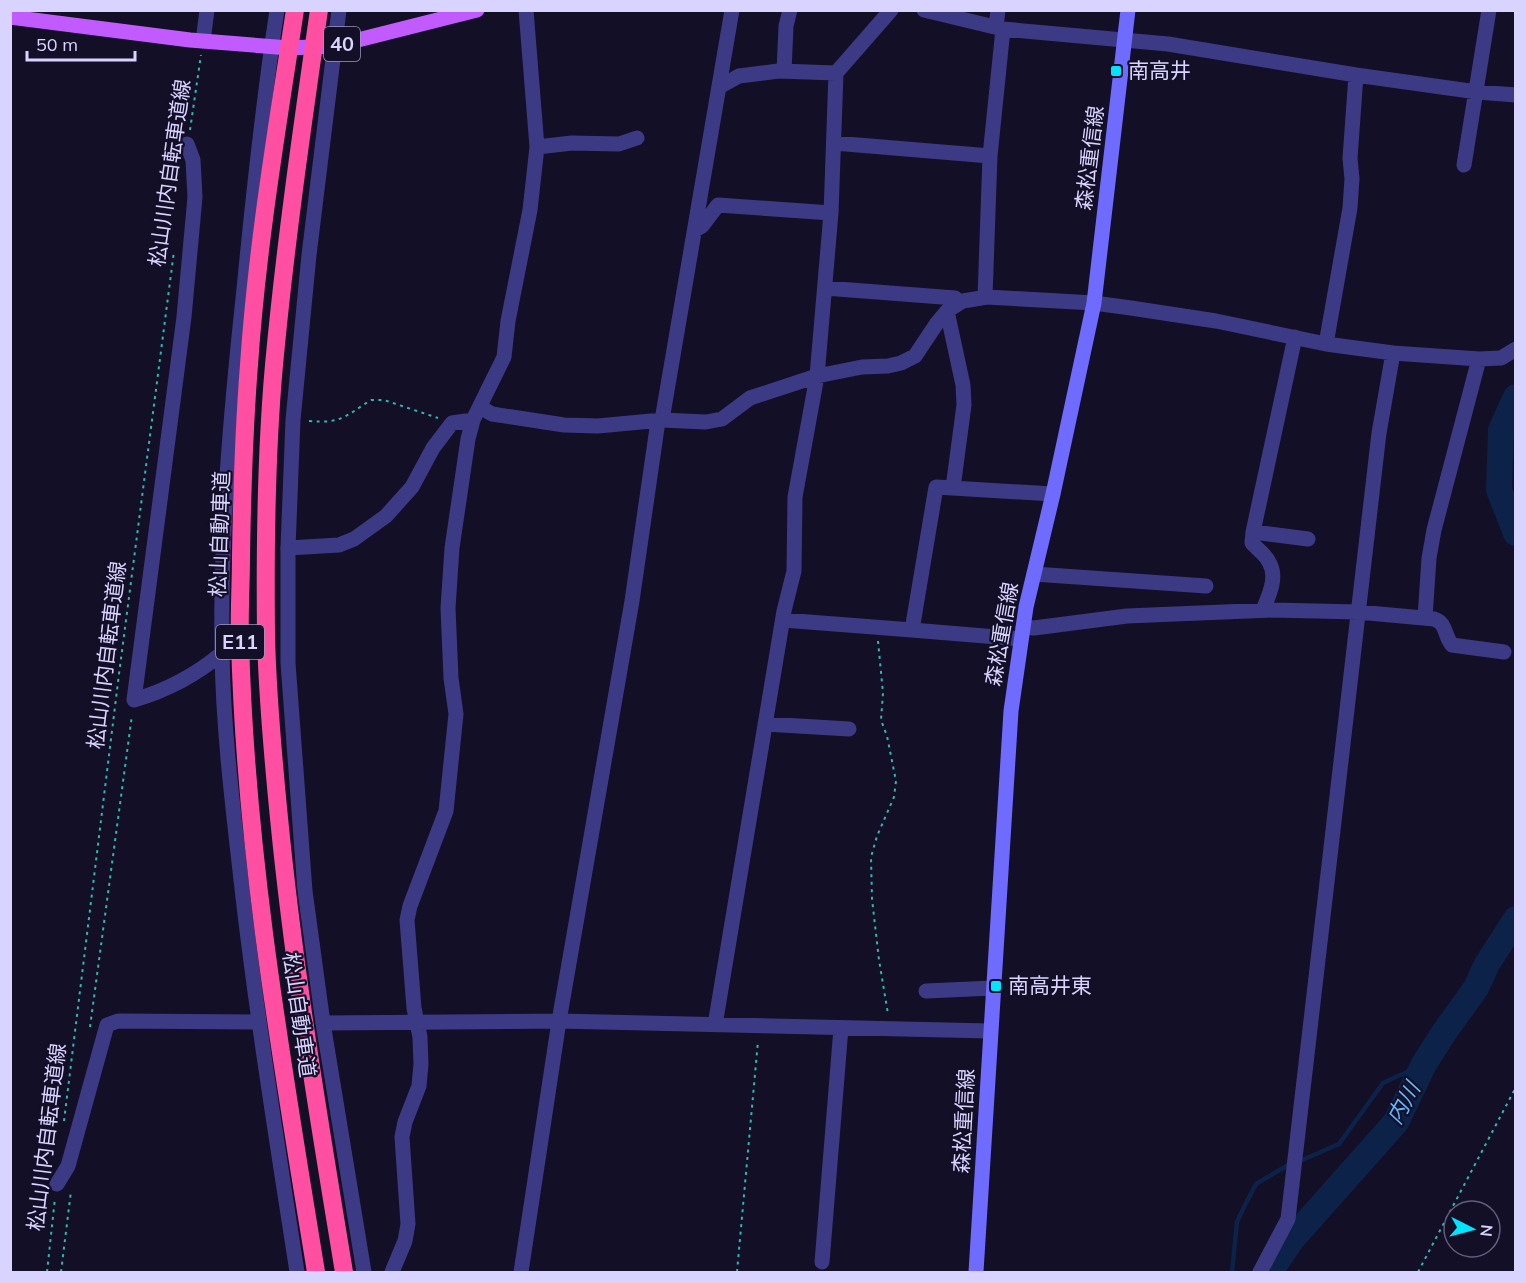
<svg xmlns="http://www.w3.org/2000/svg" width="1526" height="1283" font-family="Mulish,'Noto Sans JP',sans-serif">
<rect width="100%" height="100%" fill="#130f26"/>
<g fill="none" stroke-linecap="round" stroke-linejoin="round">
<path stroke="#0c2248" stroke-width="4.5" d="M1300,1161L1339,1144L1383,1083L1424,1064
M1232,1272L1237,1222L1246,1203L1256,1184L1288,1165"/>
<path stroke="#0c2248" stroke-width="26" d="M1516,397L1501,430L1499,490L1516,533
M1270,1272L1292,1239L1396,1122L1424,1064L1445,1031L1476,988L1487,964L1516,919"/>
<path stroke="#2fb8b0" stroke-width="2" stroke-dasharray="3 4.5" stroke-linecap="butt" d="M190,130L201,55
M309,421C342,424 345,416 371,400H384L438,418
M878,641L883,693L881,720L887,736L896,781L894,797L877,836L871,857L872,899L879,960L888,1014
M90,1027L132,715
M64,1121L119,674L174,251
M47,1272L55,1198
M61,1272L71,1191
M737,1272L758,1041
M1418,1272L1516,1087"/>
<path stroke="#3d3a85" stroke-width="15" d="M277,10C263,103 253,196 244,289C231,410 220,531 222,652C223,722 231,792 239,862C254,1000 276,1136 297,1272
M924,10L1003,29L1168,44L1356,75L1477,92L1516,95
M996,27L998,10
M203,41L207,10
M784,71L786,26L790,10
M719,87L739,76L779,71L836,73
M834,143L990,156
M187,144L193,160L195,197L184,317L134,700C168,690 195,676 222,653
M537,147L572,143L619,144L637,138
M1464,165L1489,10
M695,230L702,226L718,205L831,213
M825,288L955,298
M985,297L990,156L1003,29
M947,311L963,385L964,405L953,488
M1326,344L1350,208L1352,179L1350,158L1356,75
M480,407L492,414L564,425L598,426L662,420L706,422L722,419L750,398L817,376L862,367L888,366L901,363L915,356L937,323L947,311L963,301L987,297L1094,303L1131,308L1216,321L1326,344L1393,353L1479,359L1501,358L1516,349
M662,420L732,10
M1253,532L1308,539
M288,548L339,545L354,539L386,516L412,487L433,448L452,423L473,420
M1034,574L1206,586
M1263,610C1269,595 1278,577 1269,562C1266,555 1257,549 1252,543L1253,532L1295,337
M1425,618L1429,558L1434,530L1479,359
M783,620L912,630
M1023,627L1034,628L1127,616L1273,610L1358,612L1434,619C1447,623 1444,636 1452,645L1504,652
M1021,639L912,630L936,487L1053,494
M765,724L849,729
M926,991L993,988
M323,1023L559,1021L990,1031
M715,1025L784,611L794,571L795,497L817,376L831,213L836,73L891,10
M57,1184L68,1166L107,1025L118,1021L258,1022
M822,1262L841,1028
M392,1272L405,1241L408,1224L402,1137L405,1122L419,1086L421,1064L420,1037L414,1008L407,920L410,906L446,811L456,714L451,678L448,608L452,548L468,439L473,420L504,357L508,321L530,210L537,147L526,10
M521,1272L559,1021L632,601L658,421
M1260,1272L1288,1219L1379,433L1393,353"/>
<path stroke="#3d3a85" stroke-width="15" d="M339,10L309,255L293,420L288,548V663L305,891L323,1023L364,1272"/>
<path stroke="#6f6bff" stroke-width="15" d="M976,1272L1011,711L1026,607L1053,494L1094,303L1128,10"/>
<path stroke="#c25bff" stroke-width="15" d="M10,17L190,40L289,48L334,46L477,10"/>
<path stroke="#ff4fa3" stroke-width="18" d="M295,10C277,128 257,246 249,365C244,428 242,493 241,556C241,584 239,612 240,639C245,852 282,1063 316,1272
M319,10C302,128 285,246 274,365C266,454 265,544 266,633C267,694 273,757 279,818C294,971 319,1121 344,1272"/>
</g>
<g fill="#00e5ff" stroke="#130f26" stroke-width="2">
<rect x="1110" y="65" width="12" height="12" rx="3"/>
<rect x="990" y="980" width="12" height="12" rx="3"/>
</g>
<g text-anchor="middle" stroke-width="4.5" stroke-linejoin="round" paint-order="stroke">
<g fill="#130f26" stroke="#9e99be" stroke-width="1.5">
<rect x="324" y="27" width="36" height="34" rx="4.5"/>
<rect x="216" y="625" width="48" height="34" rx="4.5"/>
</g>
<g font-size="20" font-weight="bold" fill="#d9d4ff">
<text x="342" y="51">40</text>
<text x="240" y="649">E11</text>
</g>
<g font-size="21" fill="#d9d4ff" stroke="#130f26" text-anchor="start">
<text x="1128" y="78">南高井</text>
<text x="1008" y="993">南高井東</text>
</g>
<g font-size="21" fill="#d9d4ff" stroke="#130f26">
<text transform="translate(1090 158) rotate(-83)" y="7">森松重信線</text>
<text transform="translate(170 173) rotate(-82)" y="7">松山川内自転車道線</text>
<text transform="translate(220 534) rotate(-88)" y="7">松山自動車道</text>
<text transform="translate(1002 634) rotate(-80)" y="7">森松重信線</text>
<text transform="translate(107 655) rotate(-83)" y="7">松山川内自転車道線</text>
<text transform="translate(299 1015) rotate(82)" y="7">松山自動車道</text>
<text transform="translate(964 1121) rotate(-87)" y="7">森松重信線</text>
<text transform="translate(47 1137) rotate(-83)" y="7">松山川内自転車道線</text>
</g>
<g font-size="22" font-style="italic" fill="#62b6ff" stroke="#130f26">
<text transform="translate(1403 1103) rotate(-61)" y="8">内川</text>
</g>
</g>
<rect width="1526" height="1283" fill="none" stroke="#d9d4ff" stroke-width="24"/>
<g transform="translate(1472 1229) rotate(96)"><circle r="28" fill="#130f26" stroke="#625e7d" stroke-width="1.5"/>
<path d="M0-4.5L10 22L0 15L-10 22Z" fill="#00e5ff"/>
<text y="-9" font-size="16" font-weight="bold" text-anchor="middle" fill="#d9d4ff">N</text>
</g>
<path d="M27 51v9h108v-9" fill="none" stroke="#d9d4ff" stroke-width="3"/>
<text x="36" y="51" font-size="18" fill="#d9d4ff" stroke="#130f26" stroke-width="4.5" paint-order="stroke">50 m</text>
</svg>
